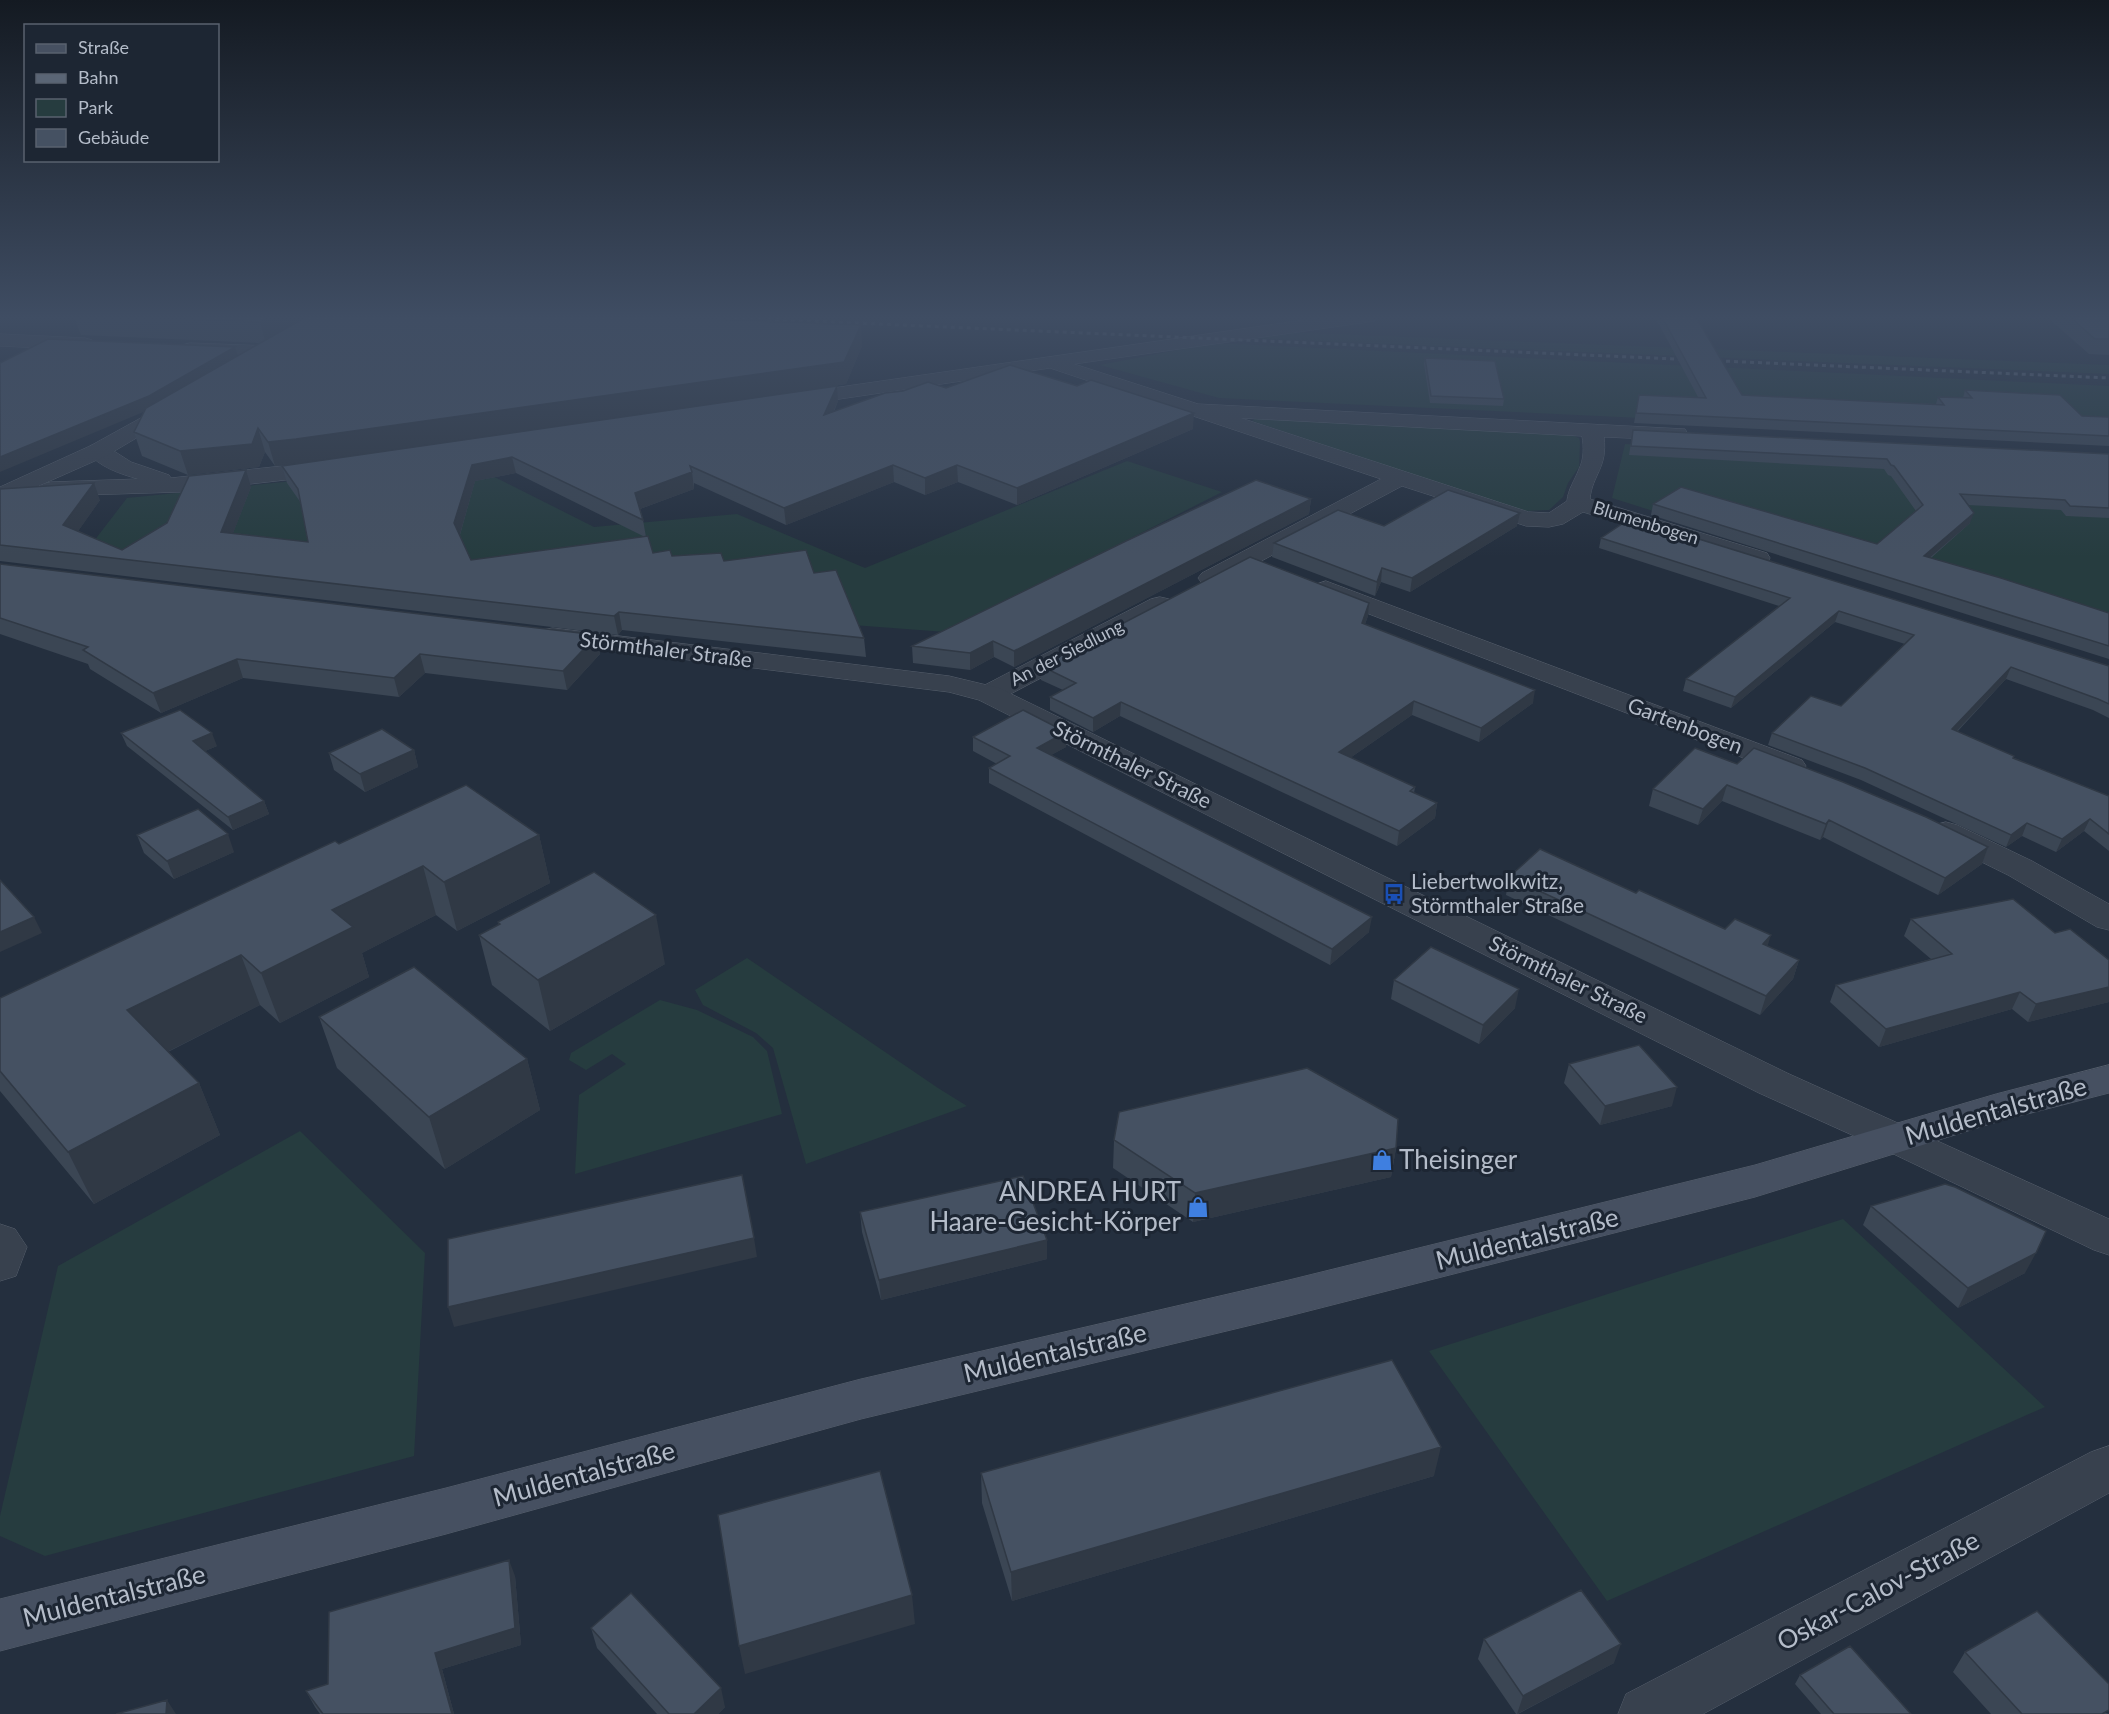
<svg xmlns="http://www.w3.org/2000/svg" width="2109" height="1714" font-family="Lato,sans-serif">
<rect width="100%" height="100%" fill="#242f3e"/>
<path fill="#263c3f" d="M1283,332L2109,365V374L1246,338Z
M1213,343L2109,386V440L1219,398L1100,365Z
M1256,418L1572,435L1579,438L1580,442L1579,467L1568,483L1563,497L1549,510L1523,511L1252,421Z
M1625,444L2109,466V655L1612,498Z
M457,458L594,527L737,514L865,568L1127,461L1222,492L946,632L74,567L127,498L304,480Z
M747,958L938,1088L967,1106L806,1164L773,1048L756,1033L703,1005L695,990Z
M660,1000L697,1010L753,1037L767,1051L782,1114L575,1174L579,1095L626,1064L612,1054L586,1070L569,1060L571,1053Z
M300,1131L425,1253L414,1456L45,1556L0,1536V1516L58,1266Z
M1843,1219L2045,1407L1607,1601L1429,1351Z"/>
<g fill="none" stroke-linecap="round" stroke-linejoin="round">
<defs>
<path id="minor" d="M1325,317H1377L1374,321L1368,322L1074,364L1198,404L1685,429L1688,434L1685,439L1677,440L1604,437C1608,468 1592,475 1590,499L1767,553L1770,558L1767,563L1758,565L1583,512L1563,524L1549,527L1526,526L1402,486L1220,583L1211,586L1202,583L1198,578L1202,573L1381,479L1050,368L792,406L785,404L782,400L785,396L792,394ZM1241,418L1582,436C1584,447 1584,459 1579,469C1575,480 1568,489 1567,501L1549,513L1529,512Z
M0,334L85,338L92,340L94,344L92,348L85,350L0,346Z
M190,343L270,346L277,348L280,352L277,356L270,358L183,353L181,349L183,345Z
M98,444L106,446L131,462L169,475L171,478L329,461L337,463L340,468L337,473L329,475L180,492L51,496L43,494L40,489L43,484L51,482L138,479C121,474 98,467 87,451L90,446Z
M1326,581L1802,760L1806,766L1802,772L1791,775L1780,772L1317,594L1313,589L1317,584Z
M1160,597L1169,599L1173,605L1169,611L999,700L989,703L979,700L975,694L979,688L1151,599Z
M1946,822L1957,825L2032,861L2109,904V930L2097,927L2008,875L1935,839L1930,832L1935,825Z
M1897,1124L1911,1129L2109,1219V1255L2094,1250L1883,1149L1877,1139L1883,1129Z
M0,1224L15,1229L27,1247L16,1276L0,1281Z
M2109,1446V1493L1703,1714H1618L1626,1694L2091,1452Z"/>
<path id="tertiary" d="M175,401L182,403L185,407L182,411L106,456L0,503V487L90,446L168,403Z
M553,628L949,676L999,688L1787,1073L1911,1129L1917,1139L1911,1149L1897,1154L1883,1149L1759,1093L979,700L949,692L543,642L540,636L543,630Z"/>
<path id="secondary" d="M2109,1065V1093L2000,1121L1755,1197L1289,1316L861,1419L446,1534L0,1651V1599L446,1488L861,1379L1289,1280L1755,1165L1996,1094Z"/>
</defs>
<use href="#minor" stroke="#565f6c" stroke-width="1"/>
<use href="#tertiary" stroke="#565f6c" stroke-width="1"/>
<use href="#secondary" stroke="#565f6c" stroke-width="1"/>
<use href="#minor" fill="#38414e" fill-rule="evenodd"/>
<use href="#tertiary" fill="#38414e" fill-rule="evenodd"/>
<use href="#secondary" fill="#465061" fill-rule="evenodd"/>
<path stroke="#5a6575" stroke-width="3" stroke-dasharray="4 4" stroke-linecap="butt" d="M719,317L2109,378"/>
</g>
<path fill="#3b4654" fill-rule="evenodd" d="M74,317H300L301,320L862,346L846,384L303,463L275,466L265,452L259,467L188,475L142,456L134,432L235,347L238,356L259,343L81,335Z
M1655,317H1696L1742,395L1936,404L1938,397L1963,398L1965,390L2082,416L2109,417V446L1634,423L1639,395L1698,397Z
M2047,317H2109V355L2089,354Z
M1425,358L1504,399L1503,406L1430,403L1424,364Z
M946,388L1193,429L1017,505L958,482L925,495L894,482L786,525L694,483V489L640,509L643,520L646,537L653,553L672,556L724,561L814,573L864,638L866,657L622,630L618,635L0,561V489L100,500L78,531L122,550L251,487L233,533L308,542L301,503L287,483L282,466L838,401L834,412ZM516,473L645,537L471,560L460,535L475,481Z
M1633,430L2109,454V518L2066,516L2061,510L1968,505L1970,523L1931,558L2109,613V659L1651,515L1653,504L1877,544L1916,511L1891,476L1888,475L1884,469L1629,455Z
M1311,499L1309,514L1014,667L994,657L970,670L913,663L912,646Z
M1384,526H1517L1410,592L1381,582L1375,596L1272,557L1274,543Z
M1601,538L2109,666V718L2093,710L2006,679L1957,732L2014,758L2109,796V851L2084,831L2056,852L2022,836L2006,847L1861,780L1768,745L1772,733L1841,706L1905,644L1835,622L1731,708L1683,691L1686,679L1779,606L1599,548Z
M0,564L597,635L600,654L567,690L425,673L399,697L243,678L161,713L90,669L88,664L0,634Z
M1369,603L1368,616L1365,624L1533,703L1479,742L1412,715L1350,758L1415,787L1414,793L1437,803L1435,818L1397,846L1120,716L1093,732L1050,710V697L1063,690L1041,680V666Z
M1066,732V747L1051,755L1369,932L1330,965L989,783V768L997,764L973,751V737Z
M121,733L217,746L205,751L264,801L269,814L233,830L127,746Z
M414,750L418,767L365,792L334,770L329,753Z
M1737,764L1988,847L1982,864L1938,895L1823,837L1820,840L1722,801L1698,825L1649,806L1653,789Z
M137,835L234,852L174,879L144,853Z
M539,835L550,883L457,931L436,915L362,953L369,977L280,1023L260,1005L168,1052L199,1083L220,1135L94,1204L0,1091V998L339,844Z
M1509,877L1636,893L1768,946L1799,960L1793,979L1760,1015L1506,895Z
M1911,919L2055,933L2109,960V1002L2028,1022L2012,1009L1879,1047L1830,1002L1836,985L1931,959L1904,936Z
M498,922L665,964L550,1031L492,985L479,935L499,925Z
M1394,980L1515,1008L1479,1044L1391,999Z
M319,1017L527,1059L540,1110L445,1169L337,1068Z
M1569,1064L1672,1106L1600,1125L1564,1083Z
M1114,1140L1396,1148L1391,1177L1193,1222L1113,1168Z
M1871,1206L2025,1273L1958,1308L1863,1225Z
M860,1212L1047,1259L881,1300L862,1232Z
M981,1473L1434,1476L1012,1601L982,1503Z
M515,1576L521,1645L442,1669L454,1714H320L315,1707L306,1691L328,1684Z
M591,1628L725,1707L718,1714H657L597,1648Z
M1484,1639L1614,1663L1518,1714H1516L1478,1659Z
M1965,1652L2109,1714H1991L1953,1672Z
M1800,1675L1911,1714H1821L1795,1684Z"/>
<path fill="#303945" d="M270,317H300L302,323L266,344L260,322Z
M861,325L862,346L846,384L303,463L275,466L268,442Z
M235,347L239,359L153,408L0,472V457Z
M837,386L838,401L825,431L824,415Z
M1194,413L1193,429L1017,505V488Z
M258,428L265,452L259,467L188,475L180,451Z
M512,457L516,473L475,481L458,541L454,523L472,465Z
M893,465L894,482L786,525L784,508Z
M957,465L958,482L925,495V478Z
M246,470L251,487L227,549L221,532Z
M692,472L694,489L637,510L635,493Z
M94,483L100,500L70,543L63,525Z
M1311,499L1309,514L1014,667V651Z
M1520,513L1517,526L1410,592L1412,578Z
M1974,513L1970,523L1920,566L1924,556Z
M1382,568L1381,582L1375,596L1377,582Z
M1369,603L1368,616L1360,636L1362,623Z
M1839,611L1835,622L1731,708L1735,697Z
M619,612L622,630L618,635L614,616Z
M597,635L600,654L567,690L563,671Z
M993,641L994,657L970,670V653Z
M420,654L425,673L399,697L394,678Z
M237,659L243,678L161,713L153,693Z
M2011,667L2006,679L1947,741L1952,729Z
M1535,690L1533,703L1479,742L1481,728Z
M1414,701L1412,715L1337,767L1339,752Z
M1121,702L1120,716L1093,732V718Z
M1066,732V747L1037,763V748Z
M212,733L217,746L198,754L193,741Z
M414,750L418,767L365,792L360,774Z
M1727,785L1722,801L1698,825L1703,809Z
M264,801L269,814L233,830L228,817Z
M1437,803L1435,818L1397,846L1399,831Z
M2090,819L2084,831L2056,852L2062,839Z
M1829,820L1823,837L1820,840L1826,824Z
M2027,823L2022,836L2006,847L2011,835Z
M228,834L234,852L174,879L167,861Z
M539,835L550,883L457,931L444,882Z
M1988,847L1982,864L1938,895L1945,878Z
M423,866L436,915L362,953L369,977L280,1023L261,973L332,910Z
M656,915L665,964L550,1031L538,980Z
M34,917L42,933L0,952V932Z
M1372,917L1369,932L1330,965L1332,949Z
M1771,935L1765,954L1763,944Z
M241,955L260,1005L149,1061L127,1010Z
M1799,960L1793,979L1760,1015L1766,996Z
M2109,987V1002L2028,1022L2036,1004Z
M1519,989L1515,1008L1479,1044L1483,1025Z
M2020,992L2012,1009L1879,1047L1886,1029Z
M527,1059L540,1110L445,1169L429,1117Z
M199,1083L220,1135L94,1204L68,1152Z
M1677,1087L1672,1106L1600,1125L1605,1106Z
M1396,1148L1391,1177L1193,1222L1195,1193Z
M754,1238L757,1257L454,1327L448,1307Z
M1047,1240V1259L881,1300L879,1280Z
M2036,1253L2025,1273L1958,1308L1968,1288Z
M1441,1447L1434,1476L1012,1601L1011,1572Z
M509,1560L515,1576L521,1645L442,1669L454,1714H452L435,1653Z
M912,1595L915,1624L745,1674L739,1646Z
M1621,1644L1614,1663L1517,1714L1523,1696Z
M721,1688L725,1707L718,1714H694Z
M167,1700L176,1714H166Z"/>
<path fill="#455162" stroke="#303945" stroke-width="1.5" d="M135,317H270L260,322Z
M306,317H650L861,325L844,362L296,439L268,442L258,428L252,444L180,451L134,432L146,408Z
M1662,317H1696L1742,395L1944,405L1938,397L1972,398L1965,390L2060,395L2082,416L2109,417V436L1636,413L1639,395L1706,398Z
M2070,317H2109V339H2095Z
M48,339L235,347L149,396L0,457V363Z
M1425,358L1495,361L1504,399L1431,396Z
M1010,365L1077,386L1091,380L1194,413L1017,488L957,465L925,478L893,465L784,508L690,466L692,472L635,493L643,520L512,457L472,465L454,523L471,560L648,536L653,553L670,550L672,556L721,553L724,561L806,550L814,573L836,570L864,638L619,612L614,616L0,545V489L94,483L63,525L122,550L167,523L189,476L246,470L221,532L308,542L298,489L282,466L837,386L824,415L885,393L903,391L928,382L946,388Z
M1633,430L2109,454V508L2070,506L2065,500L1960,494L1974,513L1924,556L2001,578L2109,613V646L1653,504L1681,487L1877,544L1923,505L1894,466L1891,465L1887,459L1631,446Z
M1256,480L1311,499L1014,651L993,641L970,653L912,646L1126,541Z
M1448,490L1520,513L1412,578L1382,568L1377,582L1274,543L1338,510L1384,526Z
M1631,518L2109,666V704L2098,699L2011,667L1952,729L2014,756L2013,758L2109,796V834L2090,819L2062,839L2027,823L2011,835L1865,768L1772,733L1811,696L1841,706L1914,635L1839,611L1735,697L1686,679L1790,598L1601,538Z
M1250,557L1369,603L1362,623L1535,690L1481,728L1414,701L1339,752L1415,787L1410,791L1437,803L1399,831L1121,702L1093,718L1050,697L1076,683L1041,666Z
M0,564L597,635L563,671L420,654L394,678L237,659L153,693L83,650L88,647L0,618Z
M180,710L212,733L193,741L264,801L228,817L121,733Z
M1023,710L1066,732L1037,748L1372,917L1332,949L989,768L1010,756L973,737Z
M382,729L414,750L360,774L329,753Z
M1695,748L1737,764L1754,748L1843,782L1926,817L1988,847L1945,878L1829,820L1826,824L1727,785L1703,809L1653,789Z
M466,785L539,835L444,882L423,866L332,910L353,927L261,973L241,955L127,1010L199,1083L68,1152L0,1071V998L335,841L339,844Z
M198,809L228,834L167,861L137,835Z
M1540,849L1636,893L1639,890L1725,929L1735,919L1771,935L1763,944L1799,960L1766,996L1509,877Z
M594,872L656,915L538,980L479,935L500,924L498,922Z
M0,880L34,917L0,932Z
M2013,899L2055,933L2070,929L2109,960V987L2036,1004L2020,992L1886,1029L1836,985L1952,954L1911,919Z
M1431,947L1519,989L1483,1025L1394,980Z
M414,967L527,1059L429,1117L319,1017Z
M1639,1045L1677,1087L1605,1106L1569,1064Z
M1307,1068L1398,1119L1396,1148L1195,1193L1114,1140L1119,1112Z
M742,1175L754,1238L448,1307V1239Z
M1023,1176L1047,1240L879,1280L860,1212Z
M1945,1184L1955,1187L2046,1231L2036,1253L1968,1288L1871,1206Z
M1392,1360L1441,1447L1011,1572L981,1473Z
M880,1471L912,1595L739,1646L718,1515Z
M509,1560L515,1628L435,1653L452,1714H323L306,1691L328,1684L329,1612Z
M1581,1590L1621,1644L1523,1696L1484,1639Z
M631,1593L721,1688L694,1714H669L591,1628Z
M2037,1611L2109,1684V1710L2102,1714H2022L1965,1652Z
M1850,1646L1911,1714H1834L1800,1675Z
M167,1700L166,1714H116Z"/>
<linearGradient id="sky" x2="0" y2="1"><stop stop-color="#141a22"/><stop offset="0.57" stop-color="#3f4d63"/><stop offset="1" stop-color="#3f4d63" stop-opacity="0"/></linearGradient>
<rect width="2109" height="557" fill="url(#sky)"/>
<defs>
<symbol id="bus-bare" viewBox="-9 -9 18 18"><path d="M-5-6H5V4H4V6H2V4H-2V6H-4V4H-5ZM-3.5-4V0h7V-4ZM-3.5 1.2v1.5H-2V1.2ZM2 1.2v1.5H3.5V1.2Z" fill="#1a4fb4" stroke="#1d2633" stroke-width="2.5" paint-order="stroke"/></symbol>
<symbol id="shop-bare" viewBox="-9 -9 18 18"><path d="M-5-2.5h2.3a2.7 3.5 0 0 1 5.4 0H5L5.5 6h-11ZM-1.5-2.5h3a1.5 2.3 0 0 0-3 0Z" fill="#3f7fe0" stroke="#1d2633" stroke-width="2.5" paint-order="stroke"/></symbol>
</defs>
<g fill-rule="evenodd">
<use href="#bus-bare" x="1379" y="879" width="30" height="30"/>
<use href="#shop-bare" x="1367" y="1145" width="30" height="30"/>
<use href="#shop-bare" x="1183" y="1192" width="30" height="30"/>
</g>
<g text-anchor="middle" stroke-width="6" stroke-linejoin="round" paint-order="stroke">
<g font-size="18" fill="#b4bcc9" stroke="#1d2633">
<text transform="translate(1646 523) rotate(17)" y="6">Blumenbogen</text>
<text transform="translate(1067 653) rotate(-27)" y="6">An der Siedlung</text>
</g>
<g font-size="21" fill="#b4bcc9" stroke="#1d2633">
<text transform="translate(666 650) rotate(7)" y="7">Störmthaler Straße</text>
<text transform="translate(1685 726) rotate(21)" y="7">Gartenbogen</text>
<text transform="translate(1132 765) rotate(26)" y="7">Störmthaler Straße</text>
<text transform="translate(1568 980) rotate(26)" y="7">Störmthaler Straße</text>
</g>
<g font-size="21" fill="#b4bcc9" stroke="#1d2633" text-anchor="start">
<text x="1411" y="889">Liebertwolkwitz,<tspan x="1411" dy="24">Störmthaler Straße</tspan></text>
</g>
<g font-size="26" fill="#b4bcc9" stroke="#1d2633">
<text transform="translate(1996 1111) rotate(-16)" y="9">Muldentalstraße</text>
<text transform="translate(1527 1239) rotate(-14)" y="9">Muldentalstraße</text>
<text transform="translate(1055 1353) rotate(-13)" y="9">Muldentalstraße</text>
<text transform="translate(584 1474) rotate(-15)" y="9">Muldentalstraße</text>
<text transform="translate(1878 1591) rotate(-28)" y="9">Oskar-Calov-Straße</text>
<text transform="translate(114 1596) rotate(-14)" y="9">Muldentalstraße</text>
</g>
<g font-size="26" fill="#b4bcc9" stroke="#1d2633" text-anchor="start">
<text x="1399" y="1169">Theisinger</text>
<text x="1181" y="1201" text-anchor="end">ANDREA HURT<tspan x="1181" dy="30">Haare-Gesicht-Körper</tspan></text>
</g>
</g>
<rect x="24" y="24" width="195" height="138" fill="#1d2633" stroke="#59626f" stroke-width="1.5"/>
<rect x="36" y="44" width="30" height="9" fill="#465061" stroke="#59626f" stroke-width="1.5"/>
<text x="78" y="54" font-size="18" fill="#b4bcc9">Straße</text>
<rect x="36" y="74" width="30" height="9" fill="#5a6575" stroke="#59626f" stroke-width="1.5"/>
<text x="78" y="84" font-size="18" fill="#b4bcc9">Bahn</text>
<rect x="36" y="99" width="30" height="18" fill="#263c3f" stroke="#59626f" stroke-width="1.5"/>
<text x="78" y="114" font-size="18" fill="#b4bcc9">Park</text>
<rect x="36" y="129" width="30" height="18" fill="#455162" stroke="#59626f" stroke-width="1.5"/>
<text x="78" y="144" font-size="18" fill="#b4bcc9">Gebäude</text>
</svg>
